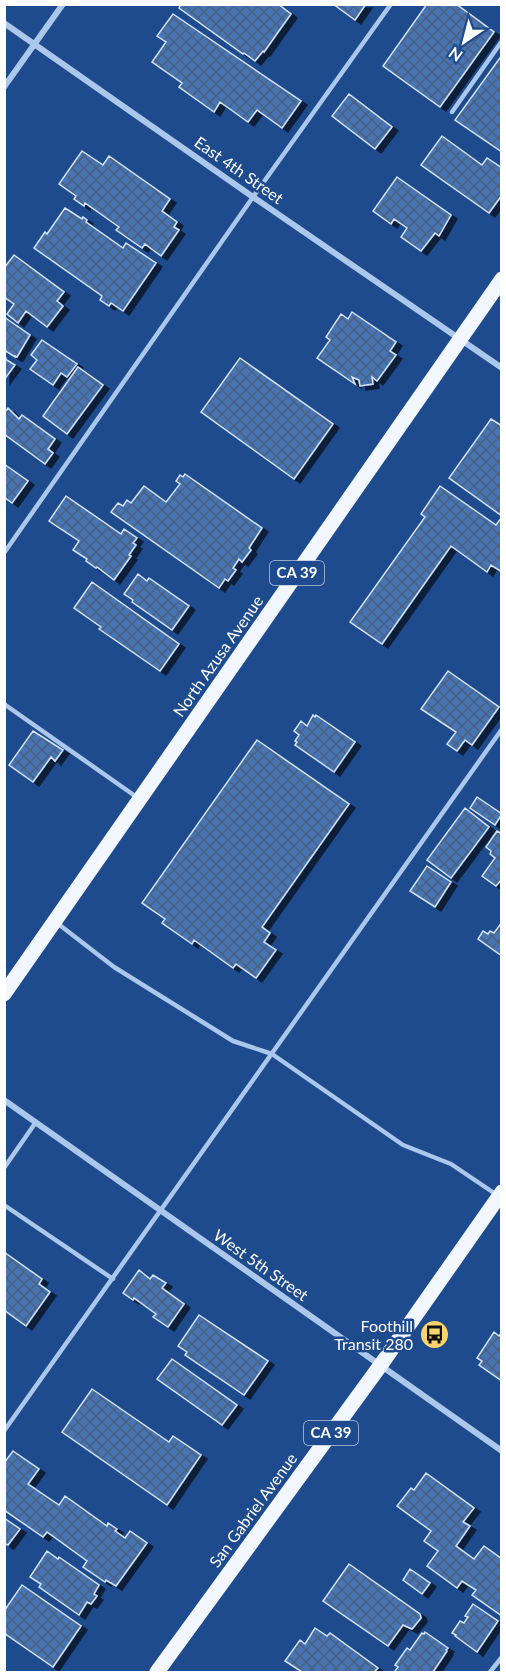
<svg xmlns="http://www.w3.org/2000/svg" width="506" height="1677" font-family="Lato,sans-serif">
<defs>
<pattern id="building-cross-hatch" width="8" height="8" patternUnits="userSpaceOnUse" patternTransform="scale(1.5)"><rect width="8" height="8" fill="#4775b4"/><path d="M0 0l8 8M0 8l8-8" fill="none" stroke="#4a6080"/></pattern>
<filter id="shadow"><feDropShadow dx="6" dy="4" stdDeviation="0" flood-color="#0009"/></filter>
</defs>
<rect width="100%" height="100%" fill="#1e4b8d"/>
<path fill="url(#building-cross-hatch)" stroke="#d1e2f9" stroke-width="1.5" filter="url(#shadow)" d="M181,4H278L291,14L264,52L263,51L255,61L244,53L243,54L179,8Z
M333,4H366L355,20Z
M427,4H456L494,32L440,107L383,66Z
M173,14L301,101L282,128L257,110L248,122L220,102L214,112L179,87L182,83L152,62L166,42L157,36Z
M502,55V152L455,120Z
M349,94L392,127L375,149L332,116Z
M442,136L482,165L487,158L502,168V195L489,213L421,165Z
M82,151L103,165L109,156L170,199L162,211L177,222L174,227L179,230L161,256L145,244L142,248L116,230L119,227L85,203L84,206L74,199L76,196L59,184Z
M397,177L451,215L439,236L435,233L421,251L401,237L407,228L394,219L391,224L373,211Z
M65,208L82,219L83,217L87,220L86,222L123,248L126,243L156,263L123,311L111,303L109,306L100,300L102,296L34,248L45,232L47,234Z
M14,255L64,292L57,301L63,306L47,327L26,311L18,323L7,314L14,304L4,297V268Z
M352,312L396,342L390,351L396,355L377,381L372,377L373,384L360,386L359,380L352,377L355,384L317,358L330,340L326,337L341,314L348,319Z
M4,317L30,335L17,357L15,356V357L4,350Z
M42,340L77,364L67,377L61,373L53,385L30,369L37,360L31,355Z
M4,357L6,358L5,359L15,365L4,380Z
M240,358L333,424L294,479L201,412Z
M78,367L103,385L67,434L43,416Z
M4,408L7,410L8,408L19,419L22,415L55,439L48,449L53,453L45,464L4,434Z
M491,419L502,426V516L449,478Z
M4,464L28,481L12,503L4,497Z
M185,474L262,528L249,548L251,550L242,562L239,559L233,568L236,570L228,581L225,579L219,588L111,512L118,503L123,506L127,500L131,503L144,486L166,502L180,484L176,481L180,475L183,477Z
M440,486L496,525L502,517V572L491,565L487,572L451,546L382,644L350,622L425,517L421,514Z
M66,496L121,534L124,529L137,538L133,543L136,545L129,555L131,556L114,580L97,567L96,568L86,561L87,559L73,550L79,541L49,521Z
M138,574L147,581L149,578L189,606L172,630L132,602L133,600L124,594Z
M92,582L179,644L160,671L99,629L101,627L74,608Z
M448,671L499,707L472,745L465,740L457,751L447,744L456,732L421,709Z
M313,715L315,717L316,715L355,742L334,772L295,745L297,742L295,741L299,735L294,731L301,721L307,726Z
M33,731L63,750L55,761L51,757L33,782L9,765Z
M257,740L349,804L262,927L270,933L264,942L276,950L256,978L236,964L233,968L194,940L192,944L162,923L165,919L142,903Z
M477,797L502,814L495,825L470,808Z
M465,808L489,827L451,878L427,860Z
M497,831L502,834V879L496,886L482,876L495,858L490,854L491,851L486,847Z
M427,866L451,882L435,907L410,891Z
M502,922V956L478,939L483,931L488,934L490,931L494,933Z
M4,1252L42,1279L39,1284L50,1292L26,1326L4,1310Z
M139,1270L150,1279L153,1275L166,1283L162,1288L184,1304L168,1327L153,1317L156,1314L134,1298L133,1300L123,1293Z
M199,1315L268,1361L244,1395L185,1355L187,1352L178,1346Z
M494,1332L499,1336L502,1332V1381L479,1365L482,1361L477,1358Z
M172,1359L237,1405L222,1425L157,1379Z
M92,1389L169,1442L173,1436L201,1455L167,1505L62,1432Z
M13,1451L39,1469L28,1484L59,1505L65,1496L107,1526L108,1523L117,1529L115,1531L125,1538L130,1531L147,1543L116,1586L106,1580L105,1582L83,1567L87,1561L47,1532L43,1537L4,1510V1463Z
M426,1473L474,1508L463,1522L470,1526L456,1546L474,1559L484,1546L502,1559V1616L472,1595L476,1590L462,1581L457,1588L427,1566L438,1551L424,1541L431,1531L397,1506L411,1488L414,1490Z
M4,1518L20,1529L8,1545L4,1543Z
M47,1551L58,1559L59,1557L99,1585L94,1594L97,1596L91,1604L87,1602L79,1615L39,1587L41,1584L30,1577Z
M349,1564L420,1614L421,1618L412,1629L403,1625L388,1646L323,1601Z
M410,1569L430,1583L422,1594L403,1580Z
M22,1585L81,1626L53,1667L4,1633V1611Z
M473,1604L498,1621L477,1652L455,1636L456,1635L452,1633L460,1621L464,1623L468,1617L465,1616Z
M315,1628L327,1636L330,1633L378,1668L374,1672H302L285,1661L300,1640L305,1644Z
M425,1632L448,1648L446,1650L447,1651L433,1672H398L395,1671L398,1667L395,1665L407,1648L410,1650L422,1633L424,1634Z"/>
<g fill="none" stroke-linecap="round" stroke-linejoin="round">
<path stroke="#abc7ec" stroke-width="4.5" d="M452,112L502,41
M4,553L253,197L391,4
M4,704L138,798
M57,923L114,967L233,1041L272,1054L403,1145L451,1164L497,1195
M4,1168L36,1122
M4,1205L113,1279
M4,1431L502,729
M490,1672L502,1657"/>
<path stroke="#abc7ec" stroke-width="6" d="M4,23L253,197L502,368
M4,87L63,4
M4,1100L502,1451"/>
<path stroke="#f1f6ff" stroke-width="15" d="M4,994L502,279
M157,1672L380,1366L502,1192"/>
</g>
<defs>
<symbol id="bus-disc" viewBox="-11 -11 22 22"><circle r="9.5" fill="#fbd56b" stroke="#1e4b8d"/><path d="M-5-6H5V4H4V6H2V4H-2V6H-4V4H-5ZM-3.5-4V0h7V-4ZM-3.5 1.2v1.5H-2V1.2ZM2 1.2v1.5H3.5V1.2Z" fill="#111"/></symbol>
</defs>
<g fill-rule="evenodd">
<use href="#bus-disc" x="418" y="1318" width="33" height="33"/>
</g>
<g text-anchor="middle" stroke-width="5" stroke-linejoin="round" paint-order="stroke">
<g fill="#1e4b8d" stroke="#bcc9dd" stroke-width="1.5">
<rect x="270" y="561" width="54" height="24" rx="4.5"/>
<rect x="304" y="1421" width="54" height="24" rx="4.5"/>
</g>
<g font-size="15" font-weight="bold" fill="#fff">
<text x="297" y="578">CA 39</text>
<text x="331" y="1438">CA 39</text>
</g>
<g font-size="16" fill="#fff" stroke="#1e4b8d">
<text transform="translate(239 170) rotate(35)" y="6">East 4th Street</text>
<text transform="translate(218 656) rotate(-55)" y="6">North Azusa Avenue</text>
<text transform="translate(261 1265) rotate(35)" y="6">West 5th Street</text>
<text transform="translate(253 1510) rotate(-54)" y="6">San Gabriel Avenue</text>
</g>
<g font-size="16" fill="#fff" stroke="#1e4b8d" text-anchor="end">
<text x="413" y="1332">Foothill<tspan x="413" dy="18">Transit 280</tspan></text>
</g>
</g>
<rect width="506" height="1677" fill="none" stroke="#ffffff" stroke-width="12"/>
<g transform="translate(464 42) rotate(215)" stroke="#1e4b8d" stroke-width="4.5" paint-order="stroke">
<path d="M0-4.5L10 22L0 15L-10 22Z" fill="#ffffff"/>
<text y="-9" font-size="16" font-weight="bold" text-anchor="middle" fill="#ffffff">N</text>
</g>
</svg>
